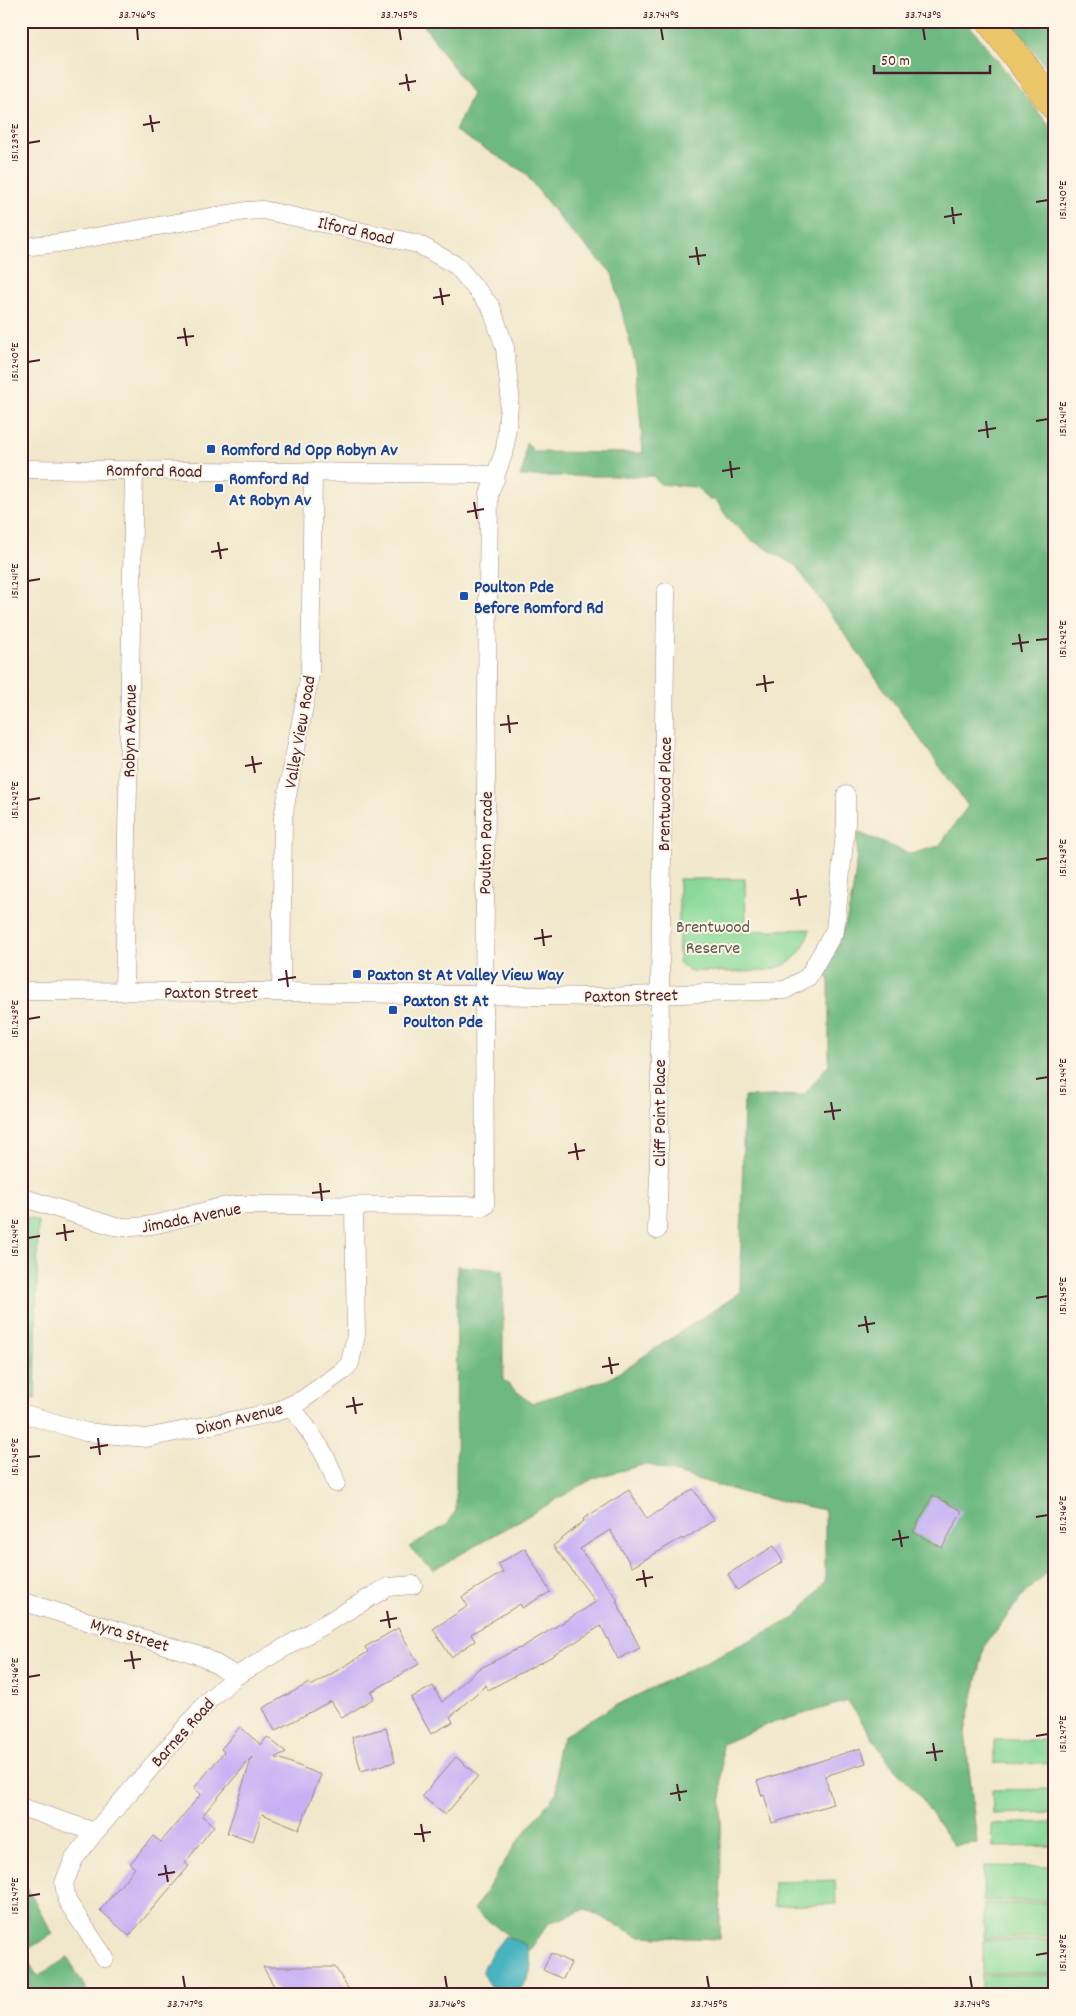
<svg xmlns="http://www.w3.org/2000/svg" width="1076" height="2016" font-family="Dekko,sans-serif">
<rect width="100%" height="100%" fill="#fcf5e5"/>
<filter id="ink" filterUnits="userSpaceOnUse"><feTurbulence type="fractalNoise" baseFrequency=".02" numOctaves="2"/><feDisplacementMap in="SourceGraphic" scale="10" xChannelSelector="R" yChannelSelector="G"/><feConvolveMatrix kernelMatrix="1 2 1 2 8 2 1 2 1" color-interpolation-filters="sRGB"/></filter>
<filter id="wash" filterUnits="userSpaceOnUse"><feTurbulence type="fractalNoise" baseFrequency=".0096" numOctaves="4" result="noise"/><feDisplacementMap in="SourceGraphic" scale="20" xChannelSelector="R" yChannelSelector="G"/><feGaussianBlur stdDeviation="1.12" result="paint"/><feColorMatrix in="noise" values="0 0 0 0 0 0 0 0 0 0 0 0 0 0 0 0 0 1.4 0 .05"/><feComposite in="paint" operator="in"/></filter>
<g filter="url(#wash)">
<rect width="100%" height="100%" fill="#f1e8cc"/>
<path fill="#88d999" stroke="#697c62" d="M679,879H745L746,931L810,929C799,970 772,972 735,972C719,972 704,971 688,971L679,962Z
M21,1216L38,1221L35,1399L21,1395Z
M994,1740H1054V1764L994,1763Z
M1052,1789L1053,1812L993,1814L992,1790Z
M1052,1822L1053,1846L993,1847L992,1824Z
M984,1866L1055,1867V1901H983Z
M835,1880L836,1904L774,1906V1882Z
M1055,1903V1937L984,1938V1904Z
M983,1940H1055V1973H983Z
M982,1975H1055V1995H982Z"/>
<path fill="#6eb981" stroke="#5c6c56" d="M421,21H966L1055,133V1566L1025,1593L985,1645L965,1732L977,1843L953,1845L919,1795L888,1761L848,1701L766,1725L722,1744L720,1939L638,1936L586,1909L549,1923L529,1951L474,1910L516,1844L557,1792V1750L565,1735L607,1710L795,1618L825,1582V1510L751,1495L646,1464L594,1478L433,1570L409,1547L448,1524L456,1510L457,1266L503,1270V1380L531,1403L609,1379L740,1293L744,1097L804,1095L829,1064V978L825,974C848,930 858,882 857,832L911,854L939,846L968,806L796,566L750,539L727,517L716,500H709L696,487L660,484L653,476H520L524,465L526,442L534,452L643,453L636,366L612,273L566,226L524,172L455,131L472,94Z
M1010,21H1055V78Z
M21,1888H27L53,1934L23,1952L37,1976L68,1958L88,1993L114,1992L115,1995H21Z"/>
<path fill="#46b4bf" stroke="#486a75" d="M505,1936L525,1944C535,1967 532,1976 516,1994C495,1992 492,1992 482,1973L491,1954Z"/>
<g id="blocks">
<path fill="#c6b0f5" d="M693,1489L714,1520L683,1540L682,1538L632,1567L610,1530L580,1549L618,1600L616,1601L640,1648L618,1659L601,1626L549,1658L488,1690L486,1685L450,1717L453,1722L431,1734L411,1698L433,1686L442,1702L477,1670L519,1648V1649L596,1602L553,1546L584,1521L583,1519L629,1490L647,1519Z
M933,1495L962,1511L942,1548L913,1532Z
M774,1546L783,1562L737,1590L728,1574Z
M525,1548L550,1592L522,1608L520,1604L471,1634L475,1641L451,1657L433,1629L468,1606L462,1597L503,1572L498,1564Z
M398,1628L419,1664L371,1692L374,1698L342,1718L331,1701L275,1731L263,1708L309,1683L311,1686L368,1652L365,1647Z
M240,1727L261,1745L267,1737L286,1752L276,1757L277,1759L279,1758L321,1775L299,1829L262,1814L253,1842L227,1833L252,1757L202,1816L214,1826L185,1863L189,1866L129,1936L100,1910L135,1868L130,1864L153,1836L161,1842L201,1794L194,1788L224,1752L221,1749Z
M386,1728L395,1762L361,1771L352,1737Z
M861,1748L866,1763L825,1776L833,1804L772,1823L764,1795L762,1796L757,1781Z
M456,1757L478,1776L445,1815L422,1796Z
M551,1953L571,1963L563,1979L543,1970Z
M263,1967H335L352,1995H279Z"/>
</g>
</g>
<g filter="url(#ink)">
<use href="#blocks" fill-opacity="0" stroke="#9e847c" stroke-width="1"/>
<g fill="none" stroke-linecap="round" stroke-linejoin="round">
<defs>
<path id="minor" d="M21,247L59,243L246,211L263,210L418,244L457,266L491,307L505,348L510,395L505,449L489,494L484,995L485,1206L236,1205C195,1209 154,1233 113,1226L21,1197
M21,469L475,474L486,475L495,480
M21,991L281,992L605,997L785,990L808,977L835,930L846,823V795
M124,992L134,470
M281,992L283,817L310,674L313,472
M657,1230C661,1148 659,1066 660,984C662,854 665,723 666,592
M291,1406C309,1431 328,1454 336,1483
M21,1413L86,1432L146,1438L276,1412L302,1400L343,1371L350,1363L356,1335L354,1207
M21,1601L204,1657L236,1676
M21,1807L95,1832
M105,1958L67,1901L64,1883L74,1859L95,1832L210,1699L236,1676L388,1587L413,1585"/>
<path id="primary" d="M990,21L1055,107"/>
</defs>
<use href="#minor" stroke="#9e847c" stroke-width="19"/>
<use href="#primary" stroke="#9e847c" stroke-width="29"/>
<use href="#minor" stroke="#fff" stroke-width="18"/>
<use href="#primary" stroke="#eac669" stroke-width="28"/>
</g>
</g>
<path fill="none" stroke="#4a1f2b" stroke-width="2" d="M137,28L138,40M399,28L401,40M661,28L663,40M923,28L925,40M406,74L409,91M399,84L416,81M150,115L153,132M143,125L160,122M28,143L40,141M1036,202L1048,200M952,207L954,224M944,217L962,214M696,247L699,265M689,257L706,255M440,288L443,305M433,298L450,295M184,328L187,346M177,338L194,336M28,362L40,360M986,421L988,438M1036,421L1048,419M978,431L996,428M730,461L732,478M722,471L740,468M474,502L477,519M467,512L484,509M218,542L221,559M211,552L228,549M28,581L40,579M1019,634L1022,652M1036,640L1048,639M1012,644L1029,642M764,675L766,692M756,685L774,682M508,715L510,733M500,725L518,723M252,756L255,773M245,766L262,763M28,800L40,798M1036,860L1048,858M797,889L800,906M790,899L807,896M542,929L544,946M534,939L552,936M286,970L288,987M278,980L296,977M28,1019L40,1017M1036,1079L1048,1077M831,1102L834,1120M824,1112L841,1110M575,1143L578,1160M568,1153L585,1150M320,1183L322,1201M312,1193L330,1191M64,1224L66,1241M56,1234L74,1231M28,1238L40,1236M1036,1298L1048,1296M865,1316L868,1333M858,1326L875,1323M609,1357L612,1374M602,1367L619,1364M353,1397L356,1414M346,1407L363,1404M98,1438L100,1455M90,1448L108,1445M28,1457L40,1456M1036,1517L1048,1515M899,1530L902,1547M892,1540L909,1537M643,1570L646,1587M636,1580L653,1577M387,1611L390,1628M380,1621L397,1618M131,1651L134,1669M124,1661L141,1659M28,1677L40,1675M1036,1736L1048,1734M933,1743L936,1761M926,1753L943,1751M677,1784L680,1801M670,1794L687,1791M421,1824L424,1842M414,1834L431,1832M165,1865L168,1882M158,1875L175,1872M28,1896L40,1894M1036,1955L1048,1953M183,1976L185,1988M445,1976L447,1988M707,1976L709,1988M970,1976L972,1988"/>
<g fill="#1a4fb4" stroke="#fcf5e5" stroke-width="2">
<rect x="206" y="444" width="10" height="10" rx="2.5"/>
<rect x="214" y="483" width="10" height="10" rx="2.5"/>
<rect x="459" y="591" width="10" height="10" rx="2.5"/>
<rect x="352" y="969" width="10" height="10" rx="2.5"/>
<rect x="388" y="1005" width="10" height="10" rx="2.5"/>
</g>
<g text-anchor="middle" stroke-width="4" stroke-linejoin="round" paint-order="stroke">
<g font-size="18" fill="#4a1f2b" stroke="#fcf5e5">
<text transform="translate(356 230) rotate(13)" y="6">Ilford Road</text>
<text transform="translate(154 470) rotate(1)" y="6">Romford Road</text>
<text transform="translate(129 731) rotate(-89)" y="6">Robyn Avenue</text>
<text transform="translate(299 732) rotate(-80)" y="6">Valley View Road</text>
<text transform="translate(664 794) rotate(-89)" y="6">Brentwood Place</text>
<text transform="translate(485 843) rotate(-89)" y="6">Poulton Parade</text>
<text x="211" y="998">Paxton Street</text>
<text transform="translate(631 995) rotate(-1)" y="6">Paxton Street</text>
<text transform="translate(659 1113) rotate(-90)" y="6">Cliff Point Place</text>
<text transform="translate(191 1217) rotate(-11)" y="6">Jimada Avenue</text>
<text transform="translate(239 1418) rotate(-14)" y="6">Dixon Avenue</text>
<text transform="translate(130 1634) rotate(17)" y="6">Myra Street</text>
<text transform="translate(182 1732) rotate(-48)" y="6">Barnes Road</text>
</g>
<g font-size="18" font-weight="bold" fill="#164399" stroke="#fcf5e5" text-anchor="start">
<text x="221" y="455">Romford Rd Opp Robyn Av</text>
<text x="229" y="484">Romford Rd<tspan x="229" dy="21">At Robyn Av</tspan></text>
<text x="474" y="592">Poulton Pde<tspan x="474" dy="21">Before Romford Rd</tspan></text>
<text x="367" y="980">Paxton St At Valley View Way</text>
<text x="403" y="1006">Paxton St At<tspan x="403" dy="21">Poulton Pde</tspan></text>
</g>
<g font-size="18" fill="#5d574c" stroke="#fcf5e5">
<text x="713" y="932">Brentwood<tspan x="713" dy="21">Reserve</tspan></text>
</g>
</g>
<rect width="1076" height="2016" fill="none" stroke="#fcf5e5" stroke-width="55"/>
<path d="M874 65v8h116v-8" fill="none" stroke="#4a1f2b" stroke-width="2.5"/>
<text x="881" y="65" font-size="15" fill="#4a1f2b" stroke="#fcf5e5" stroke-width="4" paint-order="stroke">50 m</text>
<rect x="28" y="28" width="1020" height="1960" fill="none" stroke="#4a1f2b" stroke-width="2"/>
<g font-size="12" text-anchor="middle" fill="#4a1f2b">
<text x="137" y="18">33.746°S</text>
<text x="399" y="18">33.745°S</text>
<text x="661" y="18">33.744°S</text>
<text x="923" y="18">33.743°S</text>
<text transform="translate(14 143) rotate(-90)" y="4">151.239°E</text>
<text transform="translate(1062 200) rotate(-90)" y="4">151.240°E</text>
<text transform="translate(14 362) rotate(-90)" y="4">151.240°E</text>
<text transform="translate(1062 419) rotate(-90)" y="4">151.241°E</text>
<text transform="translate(14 581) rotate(-90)" y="4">151.241°E</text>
<text transform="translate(1062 639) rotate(-90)" y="4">151.242°E</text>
<text transform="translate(14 800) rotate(-90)" y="4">151.242°E</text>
<text transform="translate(1062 858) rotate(-90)" y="4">151.243°E</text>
<text transform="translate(14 1019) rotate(-90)" y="4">151.243°E</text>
<text transform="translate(1062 1077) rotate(-90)" y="4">151.244°E</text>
<text transform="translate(14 1238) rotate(-90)" y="4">151.244°E</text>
<text transform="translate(1062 1296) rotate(-90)" y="4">151.245°E</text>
<text transform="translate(14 1457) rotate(-90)" y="4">151.245°E</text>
<text transform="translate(1062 1515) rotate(-90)" y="4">151.246°E</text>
<text transform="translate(14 1677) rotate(-90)" y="4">151.246°E</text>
<text transform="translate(1062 1734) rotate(-90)" y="4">151.247°E</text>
<text transform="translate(14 1896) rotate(-90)" y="4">151.247°E</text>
<text transform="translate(1062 1953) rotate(-90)" y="4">151.248°E</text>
<text x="185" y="2007">33.747°S</text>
<text x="447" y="2007">33.746°S</text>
<text x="709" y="2007">33.745°S</text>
<text x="972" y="2007">33.744°S</text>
</g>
</svg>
